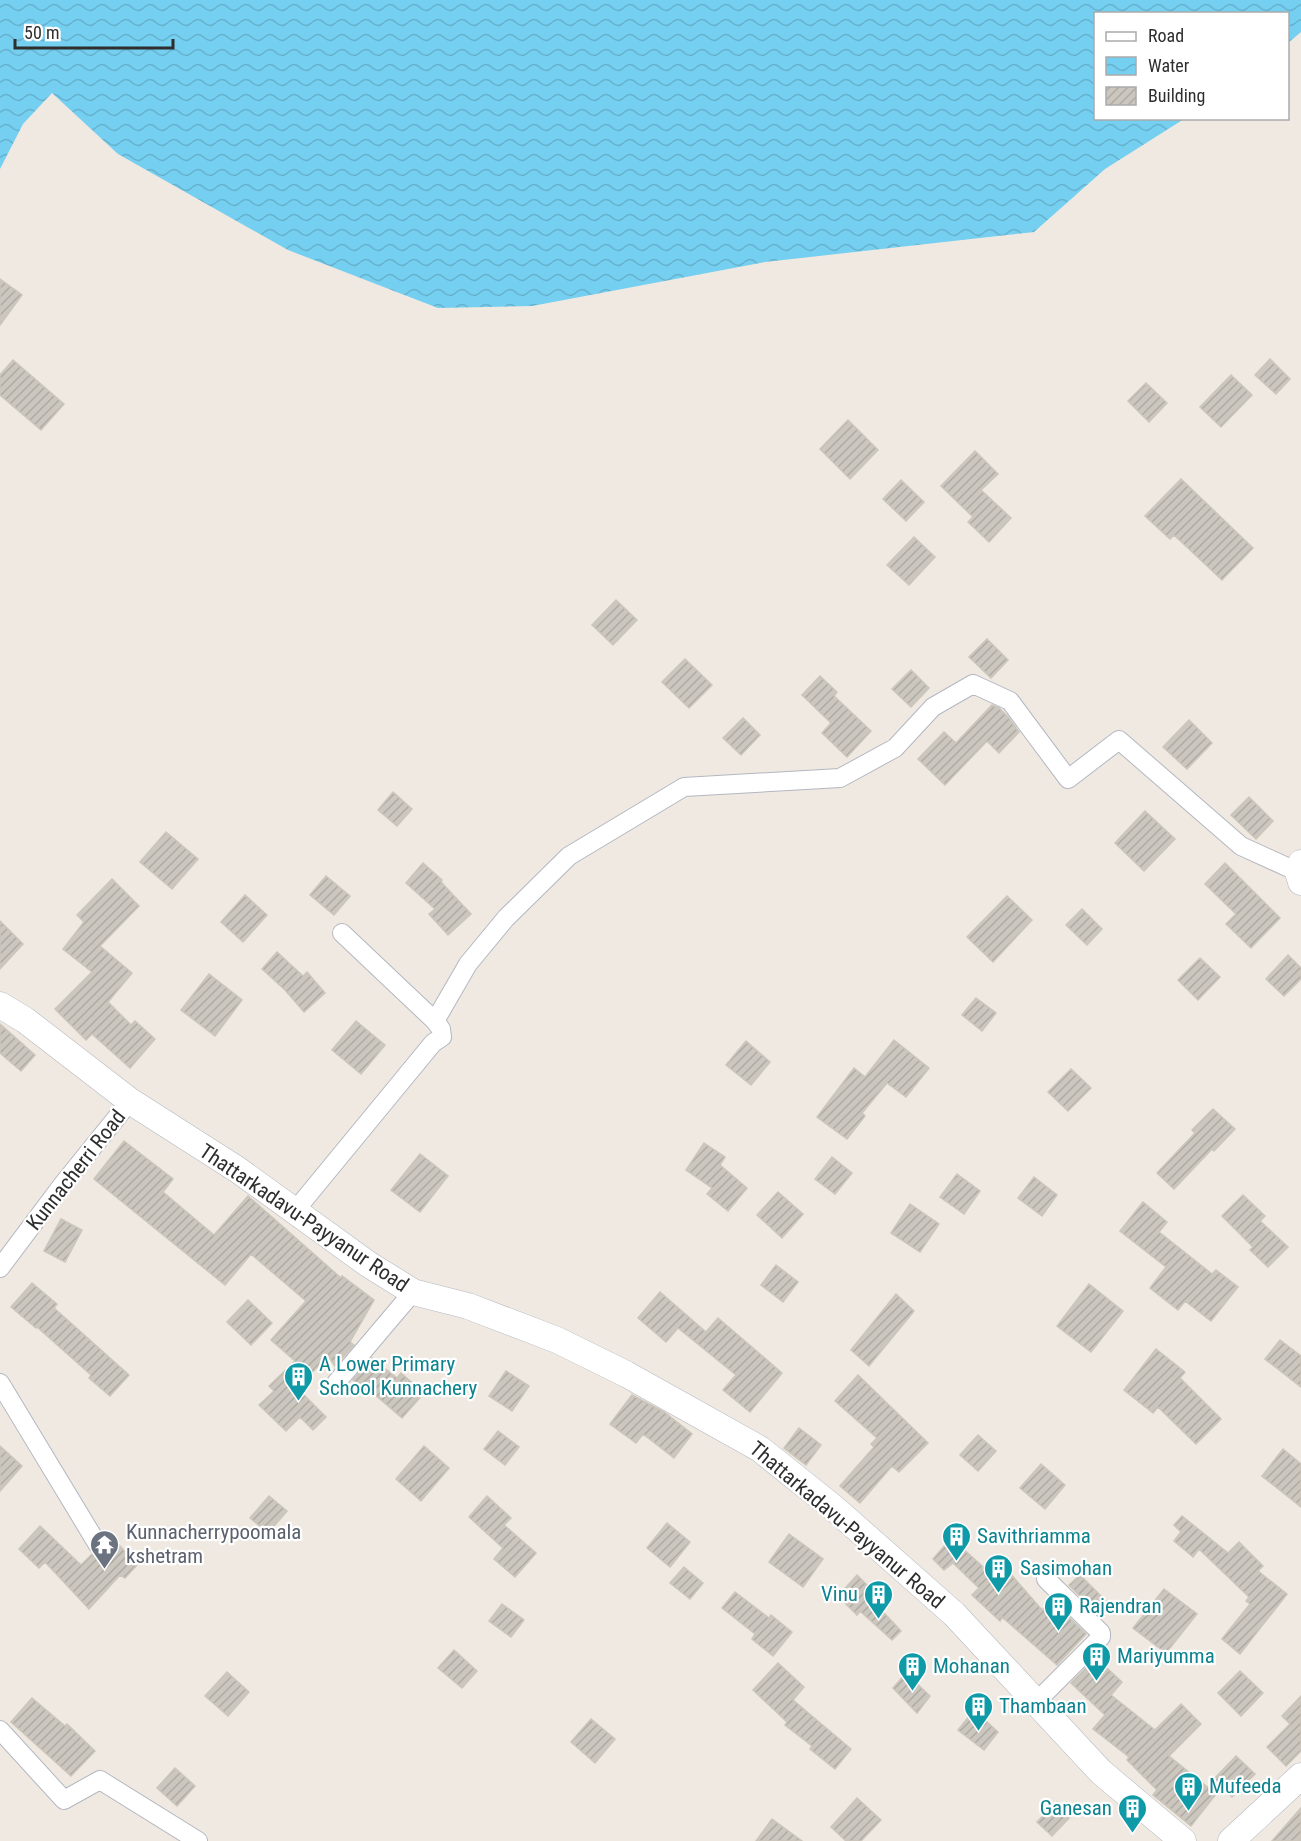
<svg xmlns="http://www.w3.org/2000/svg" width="1301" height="1841" font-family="'Roboto Condensed',sans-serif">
<defs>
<pattern id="water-waves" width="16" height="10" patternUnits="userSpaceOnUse" patternTransform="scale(1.5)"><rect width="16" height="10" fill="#75cff0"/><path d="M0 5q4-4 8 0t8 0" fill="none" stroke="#66b2ce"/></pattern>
<pattern id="building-hatch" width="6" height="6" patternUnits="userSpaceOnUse" patternTransform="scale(1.5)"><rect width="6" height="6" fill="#cbc7bf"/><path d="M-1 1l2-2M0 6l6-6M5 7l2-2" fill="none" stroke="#afaba4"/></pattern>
</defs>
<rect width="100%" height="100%" fill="#efe9e1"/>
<path fill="url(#water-waves)" d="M0,0H1301V32L1288,43V14H1096V118L1184,119L1105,169L1034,232L765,262L532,306L438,308L288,250L118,154L52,93L23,124L0,169Z"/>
<path fill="url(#building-hatch)" stroke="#cbc5ba" stroke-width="1.5" d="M0,279L22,295L0,325Z
M1270,359L1290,379L1276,394L1255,375Z
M13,360L64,404L41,430L0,395V375Z
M1231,375L1252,395L1221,427L1200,407Z
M1146,383L1167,403L1149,422L1128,401Z
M848,420L878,450L850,479L820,449Z
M975,451L998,474L981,490L1011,518L989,542L968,522L973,517L941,486Z
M1181,479L1253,548L1222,580L1174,535L1170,539L1145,516Z
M901,480L924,502L906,521L883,499Z
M914,537L935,557L909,585L887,565Z
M616,600L637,620L613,645L592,625Z
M987,639L1008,660L991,678L969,657Z
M685,659L712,685L689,708L662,682Z
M911,670L929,688L911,707L892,689Z
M820,676L837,692L834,696L871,731L847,757L822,733L831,723L802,695Z
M992,705L999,708L1008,717L1019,732L999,753L987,741L945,785L918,759L944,732L956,743Z
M743,718L760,735L741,755L723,738Z
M1189,720L1212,743L1187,769L1163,747Z
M393,792L412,809L397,826L378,810Z
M1249,797L1273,821L1256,839L1231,815Z
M1145,811L1175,839L1144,871L1115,843Z
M166,832L198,859L172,889L140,862Z
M423,863L442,880L441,882L471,914L448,935L429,914L435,909L406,883Z
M1225,863L1280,918L1251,948L1226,924L1236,914L1205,884Z
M326,876L350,896L334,915L310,895Z
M112,879L139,906L100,946L132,973L108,1002L131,1025L135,1021L155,1039L130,1068L92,1034L86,1040L55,1009L92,972L63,949L84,922L77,915Z
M245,895L267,915L243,942L221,922Z
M1007,896L1032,920L993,962L967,937Z
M1082,909L1102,929L1087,945L1066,925Z
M0,921L23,944L0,969Z
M277,952L303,976L307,972L325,993L304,1012L285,990L262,969Z
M1288,955L1301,968V979L1284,996L1266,979Z
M1200,958L1220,977L1198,1000L1178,980Z
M209,974L242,1000L215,1036L181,1010Z
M976,998L996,1013L982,1031L962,1015Z
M356,1021L385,1045L361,1074L332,1050Z
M0,1024L35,1055L21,1071L0,1053Z
M894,1040L929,1068L906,1097L887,1083L862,1113L865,1116L847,1139L817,1117L854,1068L865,1077Z
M746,1041L770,1062L751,1085L726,1065Z
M1071,1069L1091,1088L1068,1111L1048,1092Z
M1213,1109L1235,1129L1214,1151L1212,1149L1174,1189L1157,1173L1195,1133L1192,1130Z
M124,1141L173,1179L163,1192L214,1235L248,1196L341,1278L342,1276L374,1300L350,1342L354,1345L335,1366L328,1356L297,1388L326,1417L313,1430L300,1417L286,1431L259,1405L274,1391L269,1386L295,1361L271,1340L306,1301L251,1254L225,1285L94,1179Z
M704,1143L725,1157L720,1165L747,1188L728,1211L707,1194L712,1188L686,1170Z
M420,1154L448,1176L420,1212L391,1190Z
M832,1157L852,1173L835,1194L815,1179Z
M957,1174L980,1191L964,1214L940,1197Z
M1034,1177L1057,1195L1042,1216L1018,1198Z
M778,1192L803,1214L782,1238L757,1215Z
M1243,1195L1265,1216L1260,1221L1288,1247L1268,1267L1250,1250L1253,1247L1222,1216Z
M1143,1202L1167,1222L1159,1232L1212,1274L1216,1270L1238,1287L1211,1321L1185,1301L1178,1310L1150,1288L1166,1267L1120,1231Z
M910,1204L939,1224L920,1252L891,1233Z
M61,1219L82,1230L65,1262L44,1251Z
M776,1265L798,1282L783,1302L761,1285Z
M32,1283L57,1304L54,1308L129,1375L110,1396L89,1378L91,1375L37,1327L36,1328L11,1307Z
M1089,1284L1123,1311L1091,1352L1057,1326Z
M660,1292L706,1332L718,1318L782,1373L750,1412L723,1390L736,1375L678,1328L666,1342L638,1318Z
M896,1294L914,1311L869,1366L851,1350Z
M248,1300L272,1323L251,1345L227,1322Z
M1280,1340L1301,1356V1387L1265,1359Z
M1156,1349L1185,1372L1180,1378L1221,1419L1196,1444L1158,1407L1153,1413L1124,1390Z
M372,1358L397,1378L401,1373L424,1393L402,1418L374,1394L373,1396L353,1380Z
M506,1371L529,1386L512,1411L489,1396Z
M858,1375L928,1443L899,1472L892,1466L860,1503L840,1486L874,1447L871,1444L877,1438L835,1401Z
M632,1395L664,1412L692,1434L674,1458L643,1434L636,1443L610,1424Z
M799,1428L821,1445L806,1465L784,1448Z
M498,1431L519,1447L505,1465L484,1449Z
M978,1435L996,1451L978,1471L960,1455Z
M0,1446L22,1466L0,1491Z
M424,1446L449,1468L421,1501L396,1479Z
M1283,1449L1301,1464V1507L1262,1476Z
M1041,1464L1065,1485L1045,1509L1020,1488Z
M269,1496L287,1511L268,1533L250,1518Z
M487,1496L511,1518L504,1525L536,1553L515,1577L494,1559L503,1548L469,1517Z
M1182,1516L1228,1553L1239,1542L1263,1566L1258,1571L1287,1594L1240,1654L1222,1639L1250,1604L1246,1601L1249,1597L1199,1549L1193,1557L1174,1541L1181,1532L1174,1525Z
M667,1523L690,1542L670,1567L647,1548Z
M40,1526L81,1565L92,1554L98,1556L104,1554L108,1550V1539L111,1536L137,1565L125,1578L120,1575L89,1609L45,1562L39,1568L19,1549Z
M789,1534L823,1559L803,1587L769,1562Z
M951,1538L991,1574L1001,1563L1042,1610L1052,1601L1086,1634L1057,1665L1002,1617L1000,1621L972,1595L979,1588L953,1563L944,1570L933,1559Z
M684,1567L703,1583L690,1599L670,1583Z
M857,1575L876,1594L871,1599L901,1631L892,1640L860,1611L857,1615L838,1596Z
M1080,1575L1110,1605L1101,1617L1069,1585Z
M1164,1589L1197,1614L1166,1653L1133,1628Z
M735,1592L769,1618L771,1615L792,1632L773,1656L752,1639L755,1634L722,1608Z
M502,1604L524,1620L511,1637L489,1621Z
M454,1650L477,1671L462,1688L438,1668Z
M1096,1658L1122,1682L1111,1695L1155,1730L1181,1704L1201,1724L1169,1756L1216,1794L1191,1826L1153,1795L1157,1790L1127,1760L1129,1757L1093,1729L1105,1715L1071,1683Z
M778,1663L804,1687L793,1700L851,1749L835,1769L810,1749L812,1746L785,1725L787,1722L753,1690Z
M1240,1671L1263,1693L1241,1716L1218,1693Z
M227,1672L249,1692L228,1716L205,1696Z
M906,1673L930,1696L917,1713L893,1688Z
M1301,1696V1751L1286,1766L1267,1747L1290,1724L1282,1716Z
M32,1698L65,1726L67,1724L95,1751L71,1776L11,1722Z
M974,1710L998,1732L984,1750L958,1730Z
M591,1719L615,1739L595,1763L571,1742Z
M1236,1756L1255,1774L1232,1797L1214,1779Z
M175,1768L195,1786L177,1806L157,1788Z
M857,1798L881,1820L861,1841H846L831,1827Z
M1057,1802L1071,1816L1052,1836L1037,1822Z
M1301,1808V1841H1272Z
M772,1819L802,1841H756Z"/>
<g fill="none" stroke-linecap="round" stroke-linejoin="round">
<defs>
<path id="minor" d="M435,1021L468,964L506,918L569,856L684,787L840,778L895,748L933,707L973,684L1010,701L1068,779L1119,740L1241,846L1298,872
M294,1212L433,1043L442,1037L441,1029L435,1021L342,933
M0,1268L63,1184L130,1101
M0,1383L98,1545
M336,1383L413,1292
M1036,1702L1101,1637V1633L1046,1579
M0,1730L64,1800L100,1780L198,1841"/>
<path id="secondary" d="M1301,863L1298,872L1301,882
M0,1005L25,1020L130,1101L238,1170L368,1264L413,1292L468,1306L557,1340L626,1374L760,1449L835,1509L954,1614L1101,1772L1183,1841
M1231,1841L1301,1776"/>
</defs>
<use href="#minor" stroke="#b4b7c1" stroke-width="20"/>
<use href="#secondary" stroke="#b4b7c1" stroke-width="27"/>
<use href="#minor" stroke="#fff" stroke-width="18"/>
<use href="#secondary" stroke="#fff" stroke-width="26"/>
</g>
<defs>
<symbol id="building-pin" viewBox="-11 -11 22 30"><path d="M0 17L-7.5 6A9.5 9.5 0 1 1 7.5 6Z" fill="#0f9aa8" stroke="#fff"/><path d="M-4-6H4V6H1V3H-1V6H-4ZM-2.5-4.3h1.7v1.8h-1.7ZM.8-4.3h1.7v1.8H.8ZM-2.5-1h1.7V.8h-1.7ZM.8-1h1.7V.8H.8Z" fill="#fff"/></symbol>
<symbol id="temple-pin" viewBox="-11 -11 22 30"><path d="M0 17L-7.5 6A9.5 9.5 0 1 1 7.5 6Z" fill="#6b7280" stroke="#fff"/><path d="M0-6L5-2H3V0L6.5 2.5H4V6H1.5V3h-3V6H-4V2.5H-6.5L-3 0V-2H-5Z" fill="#fff"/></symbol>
</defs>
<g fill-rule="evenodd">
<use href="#building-pin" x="282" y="1360" width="33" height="45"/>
<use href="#building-pin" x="940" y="1520" width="33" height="45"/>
<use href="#temple-pin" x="88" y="1528" width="33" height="45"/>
<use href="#building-pin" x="982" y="1552" width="33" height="45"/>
<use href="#building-pin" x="862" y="1578" width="33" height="45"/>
<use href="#building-pin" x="1042" y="1590" width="33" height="45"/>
<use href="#building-pin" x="1080" y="1640" width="33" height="45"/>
<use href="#building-pin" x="896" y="1650" width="33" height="45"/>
<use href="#building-pin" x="962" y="1690" width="33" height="45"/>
<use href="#building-pin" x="1172" y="1770" width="33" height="45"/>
<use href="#building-pin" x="1116" y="1792" width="33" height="45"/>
</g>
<g text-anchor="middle" stroke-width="4.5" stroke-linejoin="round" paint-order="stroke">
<g font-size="21" fill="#2e2e2e" stroke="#fff">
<text transform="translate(76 1170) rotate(-52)" y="7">Kunnacherri Road</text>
<text transform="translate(304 1218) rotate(34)" y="7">Thattarkadavu-Payyanur Road</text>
<text transform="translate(847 1525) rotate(40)" y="7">Thattarkadavu-Payyanur Road</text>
</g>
<g font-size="21" fill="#0d838f" stroke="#fff" text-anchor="start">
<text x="319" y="1371">A Lower Primary<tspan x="319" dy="24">School Kunnachery</tspan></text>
<text x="977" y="1543">Savithriamma</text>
<text x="1020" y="1575">Sasimohan</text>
<text x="858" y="1601" text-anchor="end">Vinu</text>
<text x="1079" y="1613">Rajendran</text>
<text x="1117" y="1663">Mariyumma</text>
<text x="933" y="1673">Mohanan</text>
<text x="999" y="1713">Thambaan</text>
<text x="1209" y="1793">Mufeeda</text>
<text x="1112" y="1815" text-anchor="end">Ganesan</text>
</g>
<g font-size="21" fill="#5b616d" stroke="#fff" text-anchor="start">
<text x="126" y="1539">Kunnacherrypoomala<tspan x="126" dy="24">kshetram</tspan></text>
</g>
</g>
<rect x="1094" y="12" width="195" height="108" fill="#ffffff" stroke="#ababab" stroke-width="1.5"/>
<rect x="1106" y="32" width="30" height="9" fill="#ffffff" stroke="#ababab" stroke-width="1.5"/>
<text x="1148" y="42" font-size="18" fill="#2e2e2e">Road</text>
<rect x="1106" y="57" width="30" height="18" fill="url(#water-waves)" stroke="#ababab" stroke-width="1.5"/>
<text x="1148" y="72" font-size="18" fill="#2e2e2e">Water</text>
<rect x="1106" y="87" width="30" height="18" fill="url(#building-hatch)" stroke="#ababab" stroke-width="1.5"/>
<text x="1148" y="102" font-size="18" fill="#2e2e2e">Building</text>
<path d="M15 39v9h158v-9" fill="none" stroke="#2e2e2e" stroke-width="3"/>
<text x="24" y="39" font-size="18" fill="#2e2e2e" stroke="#ffffff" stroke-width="4.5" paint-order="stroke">50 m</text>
</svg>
